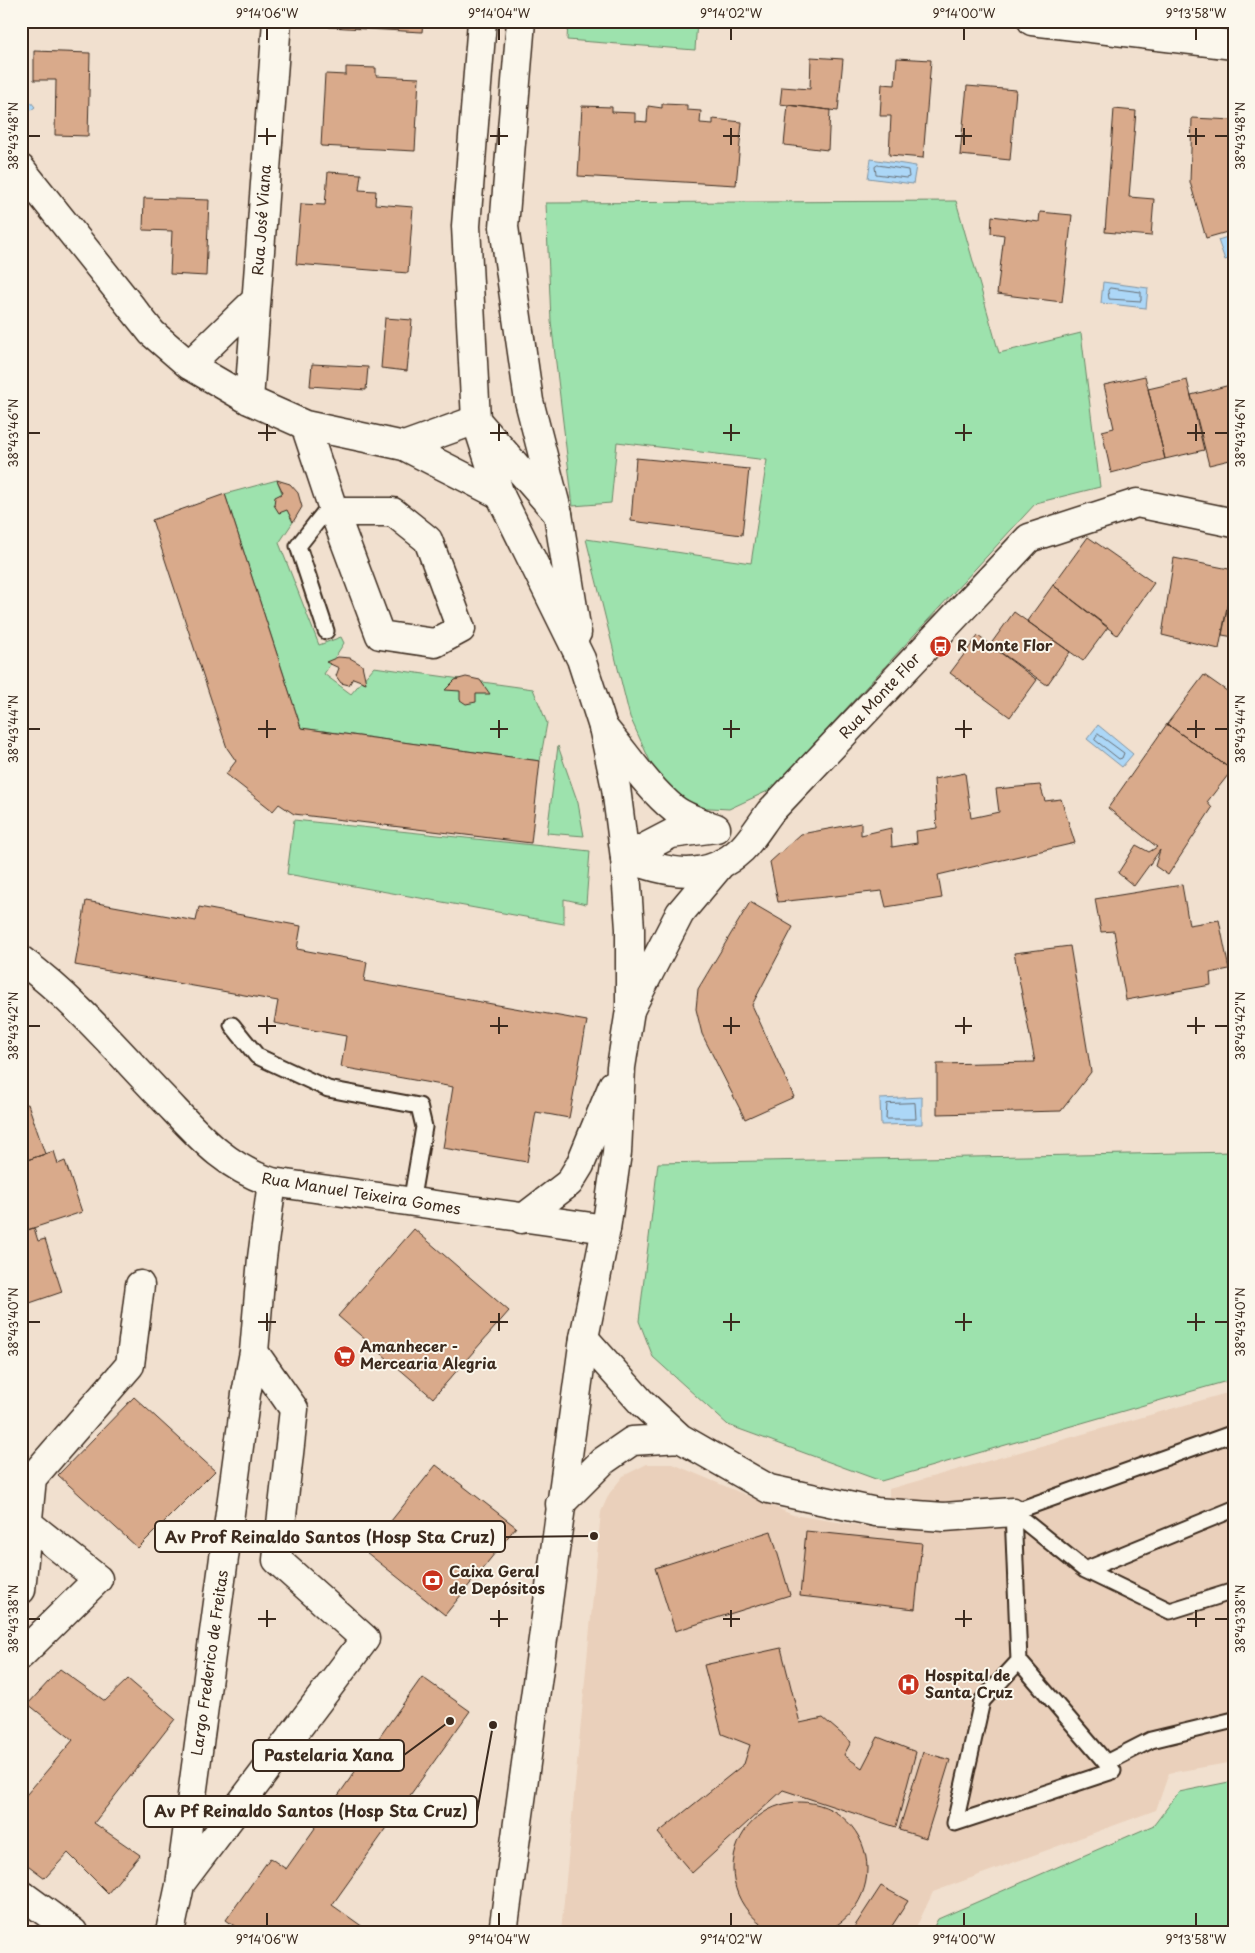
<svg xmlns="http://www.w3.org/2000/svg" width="1255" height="1953" font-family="'Playpen Sans',sans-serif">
<rect width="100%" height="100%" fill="#f1e0cf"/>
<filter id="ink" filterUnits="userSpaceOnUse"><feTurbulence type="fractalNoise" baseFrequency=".02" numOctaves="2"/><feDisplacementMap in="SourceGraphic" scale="10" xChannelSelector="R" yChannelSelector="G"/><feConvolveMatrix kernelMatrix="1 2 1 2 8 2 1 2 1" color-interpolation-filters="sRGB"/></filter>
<g filter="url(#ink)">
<path fill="#ead0bb" d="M1234,1391V1762L1169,1773L1156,1810L933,1892L914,1932H561L601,1512L609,1494L623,1476L647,1464H673L793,1515L889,1530V1489Z"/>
<path fill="#9de2ad" stroke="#6c8666" d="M568,21H697L695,50L567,40Z
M956,201L999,353L1081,333L1100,487L1036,503L772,789L729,809L692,807L659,781L630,717L586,539L751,563L767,460L617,442L611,503L573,506L551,321L546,203Z
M277,480L293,522L279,543L319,645L341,637L344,643L324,674L351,694L374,667L533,689L547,723L540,761L301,728L225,494Z
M558,746L578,803L584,836L547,833Z
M294,820L590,851L586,904L564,899V924L287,874Z
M1234,1152V1379L881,1481L728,1425L653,1357L639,1321L658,1163Z
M1234,1781V1932H931L938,1919L1154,1825L1179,1792Z"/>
<path fill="#acd7f7" stroke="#7f92a0" d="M21,90L35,107L22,117L21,116Z
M871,159L916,166L913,184L868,178Z
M1234,235V257L1225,260L1218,240Z
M1103,282L1148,288L1146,308L1101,303Z
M1098,725L1133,754L1122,767L1087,739Z
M922,1097V1124L881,1125L880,1099Z"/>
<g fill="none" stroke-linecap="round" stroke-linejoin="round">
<path stroke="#686f75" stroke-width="1" d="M878,165L908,170L909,177L906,178L876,174L875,167Z
M1110,288L1141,292V301L1109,299L1108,291Z
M1098,734L1124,753L1122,758L1119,759L1095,740Z
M915,1103L916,1119H886L887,1104Z"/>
</g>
<path fill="#d9aa8b" stroke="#3b2a1e" d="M329,21H423L422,32L329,27Z
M34,51L90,53L88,136L55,135L56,80H34Z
M811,57L843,59L838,111L780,104L782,87L810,89Z
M897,58L931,60L923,158L889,155L891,116H880L882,84L895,85Z
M346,67L376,68V76L419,78L415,151L321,146L325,74L346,75Z
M967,86L1016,90L1010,160L960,155Z
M662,104L687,105V110L701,111L700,123L713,124V119L742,122L736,185L578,176L582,106L612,107V112L635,113V121L647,122L648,106L662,108Z
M788,105L830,110L828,150L784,145Z
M1114,109L1136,111L1129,197L1154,199L1151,236L1105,232Z
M1192,118L1234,120V230L1206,238L1190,182Z
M328,172L361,174L359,190L376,191L375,204L413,207L408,273L296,264L301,204L325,205Z
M144,198L209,200L206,276L170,274L172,231L143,230Z
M1040,212L1072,215L1062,302L997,294L1004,235L991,233L992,216L1039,222Z
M385,318L412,320L407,371L381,368Z
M312,364L368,367L366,390L310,386Z
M1145,376L1165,459L1111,473L1102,431L1114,428L1104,385Z
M1187,380L1204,450L1165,459L1148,389Z
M1230,385L1234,400V459L1209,465L1191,395Z
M636,458L749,469L742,535L631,521Z
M277,480L290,484L298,493L302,507L293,522L287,510L279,513L274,505L275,497L283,493Z
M225,494L301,728L540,761L531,843L294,814L279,804L273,811L226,774L236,761L227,748L152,520Z
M1088,537L1154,583L1117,635L1053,585Z
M1174,558L1234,570L1219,649L1162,635Z
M1234,575V637L1222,635Z
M1053,585L1108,627L1083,661L1027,621Z
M1014,612L1070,652L1047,685L990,645Z
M978,636L1037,680L1010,717L950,673Z
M338,657L350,658L362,665L366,683L353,678L349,685L341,683L336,676L339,668L326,662Z
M1204,675L1234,696L1232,770L1167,724Z
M466,677L480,680L490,694H476V702L466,704L460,700V691L445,690L455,680Z
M1167,724L1232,770L1207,802L1212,808L1168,875L1155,866L1160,850L1134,886L1118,873L1136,845L1149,852L1157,847L1108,808Z
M965,773L971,818L999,812L996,789L1040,785L1045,801L1061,799L1075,843L938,875L942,898L886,907L882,891L778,902L770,862L801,834L861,823V835L891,828L892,847L917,843L916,831L937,828L934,779Z
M1182,885L1189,925L1219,920L1229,969L1210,973L1211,985L1126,1000L1114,931L1101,932L1095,899Z
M86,901L196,921L199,907L301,926L297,949L367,962L364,981L587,1021L569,1118L536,1112L527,1162L443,1148L453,1087L341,1067L346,1036L274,1023L278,1001L75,965Z
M750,902L793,927L752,1005L794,1097L745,1119L702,1034L696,1009L698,989Z
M1070,946L1091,1072L1061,1111L937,1114V1064L1035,1062L1014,953Z
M28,1104L45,1154L21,1162V1105Z
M54,1151L58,1164L65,1161L82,1212L21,1232V1162Z
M34,1228L38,1241L45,1239L62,1292L21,1306V1232Z
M414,1229L509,1311L433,1398L338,1316Z
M134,1397L215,1471L138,1548L58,1475Z
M436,1465L516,1527L445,1615L366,1552Z
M771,1531L790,1595L675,1631L655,1568Z
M806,1531L922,1543L915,1609L800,1596Z
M781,1648L800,1723L823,1718L851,1742L844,1755L862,1768L878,1737L916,1752L896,1827L783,1790L692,1873L658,1833L744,1764L750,1745L722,1734L704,1665Z
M60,1669L105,1701L128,1679L175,1719L94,1823L140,1855L108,1893L68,1853L45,1878L21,1860V1801L73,1740L28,1704Z
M1234,1670V1684L1229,1671Z
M422,1677L470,1711L332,1905L370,1932H243L226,1920L270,1858L286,1869Z
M923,1752L950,1760L926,1838L899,1830Z
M733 1869a67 67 0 1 1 134 0a67 67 0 1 1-134 0Z
M881,1886L908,1901L888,1932H851Z"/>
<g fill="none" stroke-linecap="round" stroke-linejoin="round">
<defs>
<path id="service" d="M326,631L298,546L331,504
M232,1025L257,1056L328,1089L419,1106L424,1127L411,1203
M1013,1512L1085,1570L1170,1611L1234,1591
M1085,1570L1234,1509
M1019,1661L1113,1771L955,1823L982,1701Z
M1019,1661L1013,1512L1234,1433
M1106,1763L1151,1740L1234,1720"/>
<path id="minor" d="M1032,21L1234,45
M21,169L152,333L189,365L249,400L305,425L404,446L500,495
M189,365L256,300
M249,400L277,21
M305,425L334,512L380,635L435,643L461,629L428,540L393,512H334
M404,446L476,420L558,514
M603,727C626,754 647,787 674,809C686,818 702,823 716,828
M625,858C668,872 705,884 742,849C752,839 761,824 770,812L1029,538L1137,503L1234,523
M625,858L671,834L716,828
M21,960C73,998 116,1049 160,1095C195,1131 223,1167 272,1182L606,1229
M630,1010L680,913L722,863
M584,1338L641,1402L680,1438L769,1489L876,1512L944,1517L1013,1512
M560,1504L603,1461L632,1441L680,1438
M21,1590L32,1478L130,1365L140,1285
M21,1655L98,1579L29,1524
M180,1884L365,1639L277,1560L294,1409L254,1352
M21,1894L73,1932
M170,1932L180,1885L246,1394L254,1352L262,1258L272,1182"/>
<path id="tertiary" d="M482,21L466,226L476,420L500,495L581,659L603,727L616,788L625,858L630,929V1010L621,1067L617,1153L606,1229L584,1338L503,1932
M521,21L504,227L529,401L558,514L577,633
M522,1219L569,1183L580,1165L613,1085"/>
</defs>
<use href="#service" stroke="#3b2a1e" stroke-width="19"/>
<use href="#minor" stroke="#3b2a1e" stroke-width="31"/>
<use href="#tertiary" stroke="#3b2a1e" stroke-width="31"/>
<use href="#service" stroke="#fbf7ec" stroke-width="15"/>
<use href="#minor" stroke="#fbf7ec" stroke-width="28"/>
<use href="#tertiary" stroke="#fbf7ec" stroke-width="28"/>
</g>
</g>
<path fill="none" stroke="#3b2a1e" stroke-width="2" d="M267,28V40M499,28V40M731,28V40M964,28V40M1196,28V40M267,128V145M499,128V145M731,128V145M964,128V145M1196,128V145M28,136H40M258,136H276M490,136H508M723,136H740M955,136H972M1187,136H1205M1215,136H1228M267,424V441M499,424V441M731,424V441M964,424V441M1196,424V441M28,433H40M258,433H276M490,433H508M723,433H740M955,433H972M1187,433H1205M1215,433H1228M267,720V738M499,720V738M731,720V738M964,720V738M1196,720V738M28,729H40M258,729H276M490,729H508M723,729H740M955,729H972M1187,729H1205M1215,729H1228M267,1017V1034M499,1017V1034M731,1017V1034M964,1017V1034M1196,1017V1034M28,1026H40M258,1026H276M490,1026H508M723,1026H740M955,1026H972M1187,1026H1205M1215,1026H1228M267,1313V1331M499,1313V1331M731,1313V1331M964,1313V1331M1196,1313V1331M28,1322H40M258,1322H276M490,1322H508M723,1322H740M955,1322H972M1187,1322H1205M1215,1322H1228M267,1610V1627M499,1610V1627M731,1610V1627M964,1610V1627M1196,1610V1627M28,1619H40M258,1619H276M490,1619H508M723,1619H740M955,1619H972M1187,1619H1205M1215,1619H1228M267,1913V1926M499,1913V1926M731,1913V1926M964,1913V1926M1196,1913V1926"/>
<defs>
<symbol id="bus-disc" viewBox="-11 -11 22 22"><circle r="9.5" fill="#c8321e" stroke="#fbf7ec"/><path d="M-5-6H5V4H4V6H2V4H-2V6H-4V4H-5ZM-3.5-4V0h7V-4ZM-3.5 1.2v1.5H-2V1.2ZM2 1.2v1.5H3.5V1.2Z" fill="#fff"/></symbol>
<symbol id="supermarket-disc" viewBox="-11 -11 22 22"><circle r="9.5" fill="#c8321e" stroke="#fbf7ec"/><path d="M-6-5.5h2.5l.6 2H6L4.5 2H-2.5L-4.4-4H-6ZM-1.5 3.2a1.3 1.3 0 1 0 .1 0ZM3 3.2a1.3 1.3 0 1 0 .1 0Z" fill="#fff"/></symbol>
<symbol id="bank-disc" viewBox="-11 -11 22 22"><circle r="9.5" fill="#c8321e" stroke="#fbf7ec"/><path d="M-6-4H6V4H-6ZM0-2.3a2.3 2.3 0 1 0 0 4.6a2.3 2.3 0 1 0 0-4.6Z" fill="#fff"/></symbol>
<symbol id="hospital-disc" viewBox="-11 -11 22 22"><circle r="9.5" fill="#c8321e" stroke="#fbf7ec"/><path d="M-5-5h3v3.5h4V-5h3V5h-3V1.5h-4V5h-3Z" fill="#fff"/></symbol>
</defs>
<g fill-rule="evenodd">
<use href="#bus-disc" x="928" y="634" width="25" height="25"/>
<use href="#supermarket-disc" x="332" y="1344" width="25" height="25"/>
<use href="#bank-disc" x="420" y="1568" width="25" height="25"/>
<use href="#hospital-disc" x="896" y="1672" width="25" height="25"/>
</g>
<g text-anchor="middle" stroke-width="4" stroke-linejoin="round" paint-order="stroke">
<g font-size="15" fill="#3b2a1e" stroke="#fbf7ec">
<text transform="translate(262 220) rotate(-86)" y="5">Rua José Viana</text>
<text transform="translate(880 696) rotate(-47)" y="5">Rua Monte Flor</text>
<text transform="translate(361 1194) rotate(9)" y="5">Rua Manuel Teixeira Gomes</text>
<text transform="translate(210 1663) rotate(-82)" y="5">Largo Frederico de Freitas</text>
</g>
<g font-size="15" font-weight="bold" fill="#3b2a1e" stroke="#fbf7ec" text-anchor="start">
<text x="957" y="651">R Monte Flor</text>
<text x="360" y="1352">Amanhecer -<tspan x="360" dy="17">Mercearia Alegria</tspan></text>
<text x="449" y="1577">Caixa Geral<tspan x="449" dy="17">de Depósitos</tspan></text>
<text x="925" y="1681">Hospital de<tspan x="925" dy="17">Santa Cruz</tspan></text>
</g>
</g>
<path fill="none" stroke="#3b2a1e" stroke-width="2" d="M594 1536L505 1537M450 1721L404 1755M493 1725L477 1812"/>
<g fill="#3b2a1e" stroke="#fbf7ec" stroke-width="2">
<circle cx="594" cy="1536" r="5"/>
<circle cx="450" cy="1721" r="5"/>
<circle cx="493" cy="1725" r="5"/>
</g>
<g fill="#fbf7ec" stroke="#3b2a1e" stroke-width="2">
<rect x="155" y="1521" width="350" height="31" rx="5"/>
<rect x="253" y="1740" width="151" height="31" rx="5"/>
<rect x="144" y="1796" width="333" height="31" rx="5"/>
</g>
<g font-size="16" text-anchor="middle" font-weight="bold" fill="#3b2a1e">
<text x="330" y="1543">Av Prof Reinaldo Santos (Hosp Sta Cruz)</text>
<text x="329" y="1761">Pastelaria Xana</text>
<text x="311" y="1817">Av Pf Reinaldo Santos (Hosp Sta Cruz)</text>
</g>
<rect width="1255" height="1953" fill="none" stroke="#fbf7ec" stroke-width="55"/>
<rect x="28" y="28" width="1200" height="1898" fill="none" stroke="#3b2a1e" stroke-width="2"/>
<g font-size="12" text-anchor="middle" fill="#3b2a1e">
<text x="267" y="18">9°14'06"W</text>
<text x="499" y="18">9°14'04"W</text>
<text x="731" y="18">9°14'02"W</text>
<text x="964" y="18">9°14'00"W</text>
<text x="1196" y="18">9°13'58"W</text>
<text transform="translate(14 136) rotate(-90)" y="4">38°43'48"N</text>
<text transform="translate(1241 136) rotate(-90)" y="4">38°43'48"N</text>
<text transform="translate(14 433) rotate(-90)" y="4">38°43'46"N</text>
<text transform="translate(1241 433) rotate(-90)" y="4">38°43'46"N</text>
<text transform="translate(14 729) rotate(-90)" y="4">38°43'44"N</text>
<text transform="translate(1241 729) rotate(-90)" y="4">38°43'44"N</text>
<text transform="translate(14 1026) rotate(-90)" y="4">38°43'42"N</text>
<text transform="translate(1241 1026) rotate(-90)" y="4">38°43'42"N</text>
<text transform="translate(14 1322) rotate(-90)" y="4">38°43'40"N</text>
<text transform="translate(1241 1322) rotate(-90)" y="4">38°43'40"N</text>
<text transform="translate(14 1619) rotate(-90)" y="4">38°43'38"N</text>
<text transform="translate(1241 1619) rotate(-90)" y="4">38°43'38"N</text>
<text x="267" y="1944">9°14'06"W</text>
<text x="499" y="1944">9°14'04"W</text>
<text x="731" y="1944">9°14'02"W</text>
<text x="964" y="1944">9°14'00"W</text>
<text x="1196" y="1944">9°13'58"W</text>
</g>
</svg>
